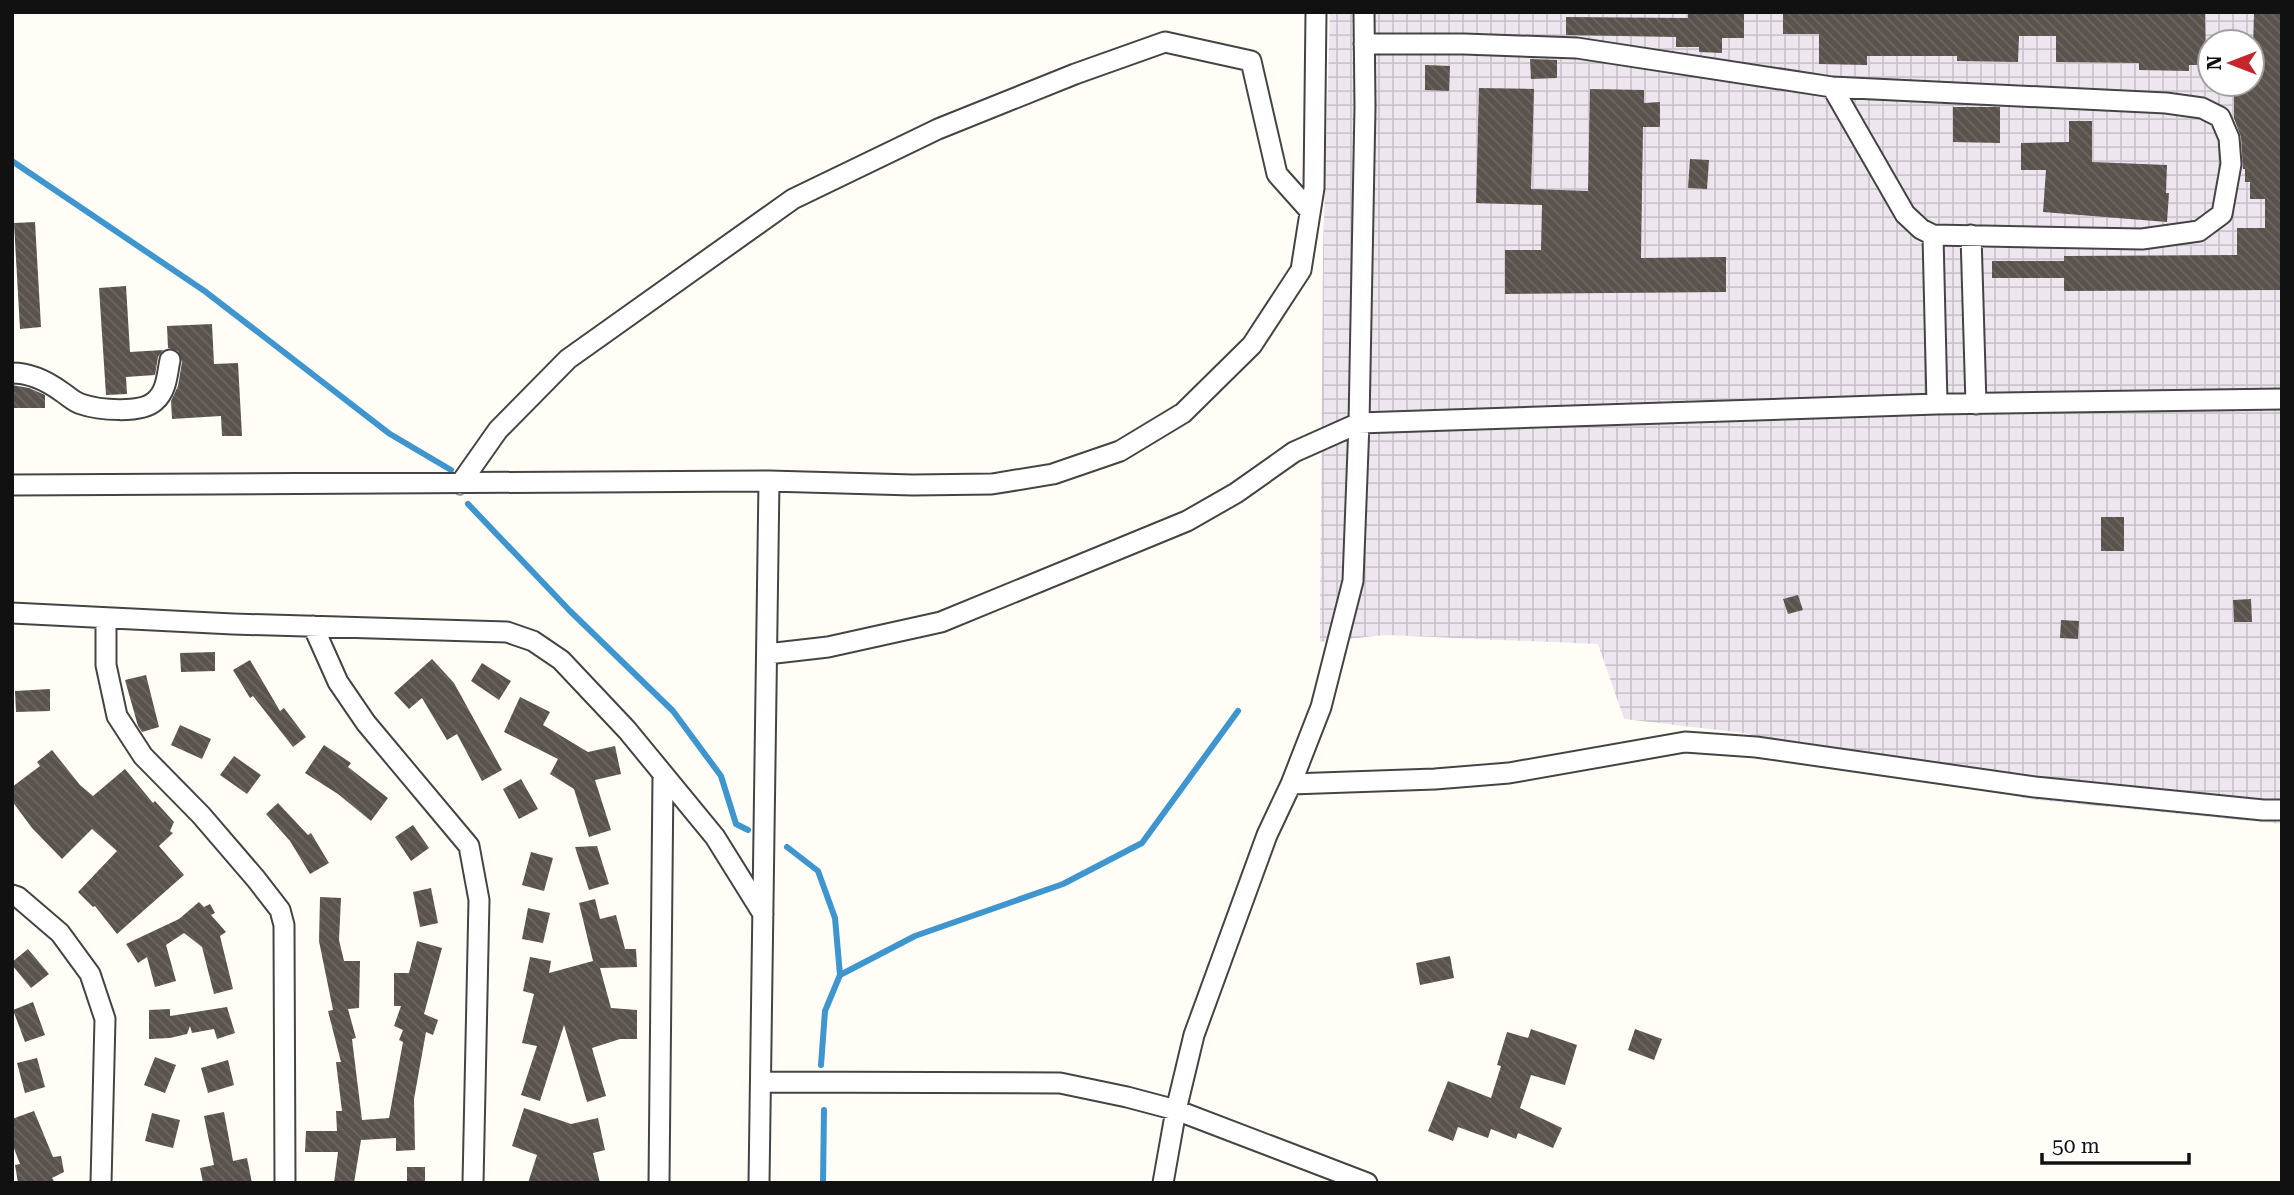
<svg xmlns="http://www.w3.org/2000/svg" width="2294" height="1195" font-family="'Roboto Serif',serif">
<defs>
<pattern id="industrial-grid" width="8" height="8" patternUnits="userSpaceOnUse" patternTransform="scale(1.75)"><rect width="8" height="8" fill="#eee6ef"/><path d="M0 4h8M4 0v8" fill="none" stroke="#cbc4cc"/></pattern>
<pattern id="building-back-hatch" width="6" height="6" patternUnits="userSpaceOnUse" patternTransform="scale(1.75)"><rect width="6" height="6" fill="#5a524d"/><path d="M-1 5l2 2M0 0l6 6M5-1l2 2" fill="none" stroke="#6d6662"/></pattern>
</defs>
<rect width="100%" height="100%" fill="#fffdf5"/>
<path fill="url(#industrial-grid)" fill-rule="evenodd" d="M1330,12H2282V824L2028,799L1744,733L1624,719L1598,644L1385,635L1320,642L1323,251ZM2210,42H2252V84H2210Z"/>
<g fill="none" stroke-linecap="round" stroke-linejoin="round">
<path stroke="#3f96cf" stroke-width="6" d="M12,161L206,292L390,434L451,470
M468,504L570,611L673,711L721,776L736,824L748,830
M787,847L818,871L835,918L840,975
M821,1065L825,1011L840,975L915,936L1063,884L1142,843L1238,711
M823,1183L824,1110"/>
</g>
<path fill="url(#building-back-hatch)" d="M1688,12H1744V38H1722V53L1699,52V47H1676V37L1566,35V17L1688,18Z
M1783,12H2205L2206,65H2189V71L2139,70V63L2056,62V36H2019L2018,62L1957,61V56H1867V65L1819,64V34H1783Z
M2254,12H2282V290L2064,291V278H1992V261H2064V256L2237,255V228H2265V199H2250V182H2245V169H2243L2241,137L2234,118V84H2252Z
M1530,59L1557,60V78L1531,79Z
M1425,65L1450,66L1449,91L1425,90Z
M1479,88L1534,89L1531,189L1588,191L1590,89L1644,90V103L1660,102V127H1643L1641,258L1726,257V292L1505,294V250H1541L1542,205L1476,203Z
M1953,107H2000V143L1953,142Z
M2069,121H2092V162L2167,165L2166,193H2169L2167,222L2043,212L2046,170H2021V143L2069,142Z
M1690,159L1709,160L1707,189L1688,188Z
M35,222L41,327L20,329L14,223Z
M126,286L130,352L163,350L158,357L155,375L126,377L127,394L106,395L99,288Z
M212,324L214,364L238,363L242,436H222L221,416L172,419L171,401L178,386L182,362L178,351L168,348L167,326Z
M12,385L29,388L45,395V408H12Z
M2101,517H2124V551H2101Z
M1798,595L1803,610L1788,614L1783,599Z
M2251,599L2252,622H2234L2233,600Z
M2061,620L2079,621L2078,639L2060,638Z
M215,652V671L181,672L180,653Z
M432,659L454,683L502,770L482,781L457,734L447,740L422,698L409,709L394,693Z
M250,660L280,711L284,708L306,737L293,747L253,696L250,698L233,670Z
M482,663L511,681L499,700L471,681Z
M146,675L159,727L142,732L138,726L125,680Z
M50,689V711L16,712L15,691Z
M520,697L550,712L543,725L588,752L615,746L621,774L595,780L611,830L589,837L574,789L550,774L558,759L504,732Z
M180,725L211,739L202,759L171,745Z
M324,745L351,763L348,767L388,798L371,821L338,794L305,773Z
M52,750L80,785L93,796L125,769L153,803L155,801L174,822L170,831L173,833L159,846L184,875L117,934L95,906L93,907L78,892L117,851L92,829L62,859L32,828L12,801V787L40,766L37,762Z
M234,756L261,775L247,794L220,775Z
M521,779L538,809L519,819L503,789Z
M278,803L308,835L311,833L329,863L310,874L290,841L266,814Z
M413,825L429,848L411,861L395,837Z
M597,846L609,884L589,890L575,847Z
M531,852L553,858L544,891L522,885Z
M431,888L438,923L420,927L413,892Z
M320,897L341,898L339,940L344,961H360L359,1008L348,1009L356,1038L352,1039L362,1120L389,1118L403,1042L399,1040L403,1030L394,1026L401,1006H394V973H409L417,941L442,948L424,1014L438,1020L433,1035L426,1032L414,1099L415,1150L396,1151V1138L361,1140L354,1183H334L338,1152H305L306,1131H337L336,1111H342L336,1062H341L328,1011L333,1010L319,941Z
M595,899L600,919L616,915L625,949H636L637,967L600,968L611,1008L637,1010V1039H620L592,1048L606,1096L587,1102L564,1025L540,1101L521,1095L537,1046L522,1043L534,994L523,991L530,957L551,961L549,973L593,961L579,903Z
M199,902L204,907L210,904L215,913L211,915L226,932L220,936L233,989L214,994L202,947L184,933L166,945L176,981L155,987L147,957L138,963L126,944L179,919Z
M528,908L550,913L543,943L522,939Z
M28,949L49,974L31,988L12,965V962Z
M1450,956L1454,978L1420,985L1416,963Z
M33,1002L45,1035L25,1042L13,1010Z
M227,1007L235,1033L217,1039L214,1029L192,1033L190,1026L187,1034L170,1038L149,1039V1010L170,1009V1016Z
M1531,1029L1577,1045L1565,1085L1531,1075L1520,1108L1562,1128L1553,1148L1518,1133L1516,1139L1491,1129L1488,1138L1458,1127L1453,1141L1428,1131L1448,1081L1491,1098L1501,1066L1497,1065L1507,1032L1528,1038Z
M1635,1029L1662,1039L1654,1060L1628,1050Z
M155,1057L176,1065L165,1093L144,1085Z
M37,1058L45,1087L25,1093L17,1063Z
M228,1060L234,1085L208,1093L201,1068Z
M524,1108L571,1124L598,1118L605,1150L593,1153L600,1183H528L537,1155L512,1146Z
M34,1111L53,1157L61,1156L64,1172L52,1178L55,1183H18L15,1165L20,1164L12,1143V1119Z
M224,1112L233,1161L247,1158L252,1183H203L200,1168L214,1165L204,1116Z
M152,1113L180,1120L173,1148L145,1141Z
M407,1167H425V1183H407Z"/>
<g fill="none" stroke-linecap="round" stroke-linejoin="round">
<defs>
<path id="minor" d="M1364,44H1464L1577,48L1832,87L2166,103L2202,108L2220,117L2229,138L2231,164L2222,214L2199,231L2142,239L1933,235L1921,229L1905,214L1832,87
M1933,235L1937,404
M1971,235L1976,404
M12,373C31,373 47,381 62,392C68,396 74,402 81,404C98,410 141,414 155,401C167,391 167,374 170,360
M460,484L498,430L568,359L793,199L938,129L1075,74L1165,42L1251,61L1277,174L1310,211
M12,485L769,481L913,485L992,484L1053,474L1120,451L1183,413L1252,345L1301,270L1314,188L1316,12
M12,613L233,624L507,632L533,641L561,660L627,730L715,837L763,914
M106,618V665L117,716L143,756L201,815L256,879L280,910L284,925L285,1183
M313,626L338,682L366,723L469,846L479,900L473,1183
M767,654L828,647L941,622L1187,521L1236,493L1294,452L1359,423L1937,404L2282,399
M1291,784L1435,779L1509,773L1685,742L1756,747L2035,787L2263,810H2282
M12,895L18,897L60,933L90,974L105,1019L101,1183
M761,1082L1060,1083L1127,1097L1176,1110L1367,1183
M659,1183L663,776
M759,1183L769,481
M1163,1183L1176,1110L1194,1035L1267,835L1291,784L1321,707L1353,581L1359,423L1365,107L1364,12"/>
</defs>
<use href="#minor" stroke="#444" stroke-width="23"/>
<use href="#minor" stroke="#fff" stroke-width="19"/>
</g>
<rect width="2294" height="1195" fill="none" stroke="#111111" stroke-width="28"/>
<g transform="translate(2231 63) rotate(270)"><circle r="33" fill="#ffffff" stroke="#a0a0a0" stroke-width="2"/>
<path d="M0-5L12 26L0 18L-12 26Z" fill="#c4262e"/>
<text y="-10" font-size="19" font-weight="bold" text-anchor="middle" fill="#111111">N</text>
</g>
<path d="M2042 1153v10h147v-10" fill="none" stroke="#111111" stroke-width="3.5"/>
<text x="2052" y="1153" font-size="21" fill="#111111" stroke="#ffffff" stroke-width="5" paint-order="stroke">50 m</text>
</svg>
